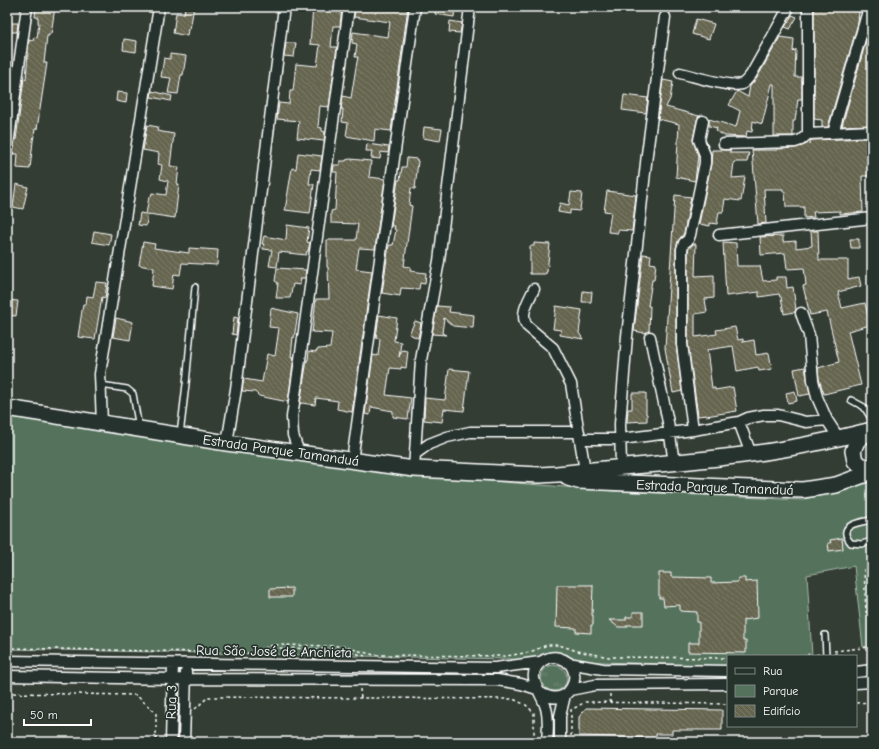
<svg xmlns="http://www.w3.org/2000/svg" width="879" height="749" font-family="'Comic Neue',sans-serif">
<defs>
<pattern id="grass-tufts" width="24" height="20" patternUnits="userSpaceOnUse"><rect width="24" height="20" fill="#55735c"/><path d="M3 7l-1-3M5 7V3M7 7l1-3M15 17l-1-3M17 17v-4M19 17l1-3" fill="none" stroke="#6e8874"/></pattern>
<pattern id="building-back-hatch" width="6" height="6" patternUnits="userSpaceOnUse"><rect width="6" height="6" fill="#666550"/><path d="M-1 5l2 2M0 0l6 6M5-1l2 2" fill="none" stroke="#7d7c6a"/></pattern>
</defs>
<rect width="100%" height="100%" fill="#333d34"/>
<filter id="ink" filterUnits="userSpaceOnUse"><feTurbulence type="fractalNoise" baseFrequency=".025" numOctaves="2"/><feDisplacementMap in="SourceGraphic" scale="8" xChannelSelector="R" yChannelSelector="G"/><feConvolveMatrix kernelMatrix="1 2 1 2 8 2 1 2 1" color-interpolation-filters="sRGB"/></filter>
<g filter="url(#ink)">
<path fill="url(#grass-tufts)" stroke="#aab9ae" d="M541 678a13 13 0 1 1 26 0a13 13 0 1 1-26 0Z"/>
<path fill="#55735c" stroke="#aab9ae" d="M7,416L183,444L454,478L614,491L803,500L872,476V645L863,647L854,566L807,575L812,656H728V666L506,659L7,649Z"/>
<path fill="url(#building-back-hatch)" stroke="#fff" d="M36,7H55L51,34L49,33V36H47L44,63H47L37,129H35L33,141L30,169L17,168L18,154H13L15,140H16L24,78L26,79L29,40L33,41L34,37L37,38L39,23H38V17H35Z
M185,7H194L190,29H188L187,36L173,33L176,13L184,14Z
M313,7H342L340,26H333L331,47H337L329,107L320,106L318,127L322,128V131L325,132L324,141L297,138L299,121L277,119L279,103L289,104L290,91H293L296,64L317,66L320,45L310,44Z
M355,7H408L391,131L375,129L374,141L346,136L348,123L342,122L343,109H341L343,96L351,98L356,67L358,57H355L357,44L352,43L353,32L388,37L390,22L354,17Z
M436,7H455L454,17L435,14Z
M814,7H842L859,10L858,23L828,127H822V120L814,119Z
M792,15L797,17L790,29L785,27Z
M696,19L714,24L709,39L692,34Z
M872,20V125L842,126Z
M450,21L462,23L460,33L449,32Z
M7,23H18L17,32H7Z
M780,37L794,39L793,52L796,49L795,77H802V99H798L795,121H793V136H774V84H772L762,124L753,121L752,132L747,131L746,137L725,136L716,131L717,128L709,126V119L736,127L740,111L729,105L737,91L748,97L750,86L757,78Z
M124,39L137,41L136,52L123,50Z
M286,43H296L294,57L284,56Z
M170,54L186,56L183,75H181L178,94L168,93L171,78L161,77L164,58L170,59Z
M663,80L673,82L670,99L666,107L699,116L697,120L693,139L698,156L695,181L676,177L679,124L658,119Z
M152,91L172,96L171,101L151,97Z
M117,92L127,93L126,103L116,101Z
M624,95L648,98L646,113L622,110Z
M147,125L158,127L157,131L174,134L170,166L179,167L177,184H179L175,218L148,214L146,226L138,225L140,213L146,214L149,197H151L152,193L166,195L168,181L160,179L162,165L158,164L159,153L143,150Z
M424,127L442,129L440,141L423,138Z
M872,138V164L869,165V176H862L863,212L840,214V211L813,212L814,217L804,218V207H786L785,192H783V189H764L766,223L758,224L752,150H777V149L795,148L810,143L811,140Z
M367,144L389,147L388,153L381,152L380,159L371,158L372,151H366Z
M712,150H730V153H749L747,162H734L732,178L745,177L741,201L725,199L723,212H719L717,224L710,223V226L699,224L711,164Z
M298,153L322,156L320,170L311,169L309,184H314L310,213L285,210L292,168L296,169Z
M407,158L417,159V161H418L415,189L411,188L409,205L412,206L404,266L411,267L410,271L426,273L425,284L420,283L419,289L401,288L400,296L382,293L389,245H393L396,230L394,229L395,226H391L398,180H400L402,167H406Z
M350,159L371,161L369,177L385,179L375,249L359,248L356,269L372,271L352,412L337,409L338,401L316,398L315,405L302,403L300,404L307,360H308L309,351L316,352V350H318V349L330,348L332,333L312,332L316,299H329L328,267H327V240H356L358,224L331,223V211L335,210L337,172H333L334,165H340V161H346V160Z
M16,184L28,187L23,209L13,207Z
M607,191L636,195L632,231L618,230V233L608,232L611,212L604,211Z
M571,192L582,193L580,210L579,211L570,210V214L558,212L560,203L569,205Z
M675,195L691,197L684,233L678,241L676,249V344L682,391L673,393L665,348Z
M287,225L309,228L307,242L310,243L308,251H307L306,255L279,252L277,267L269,266L272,250L263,249L264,244H262L264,236L286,240Z
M94,231L111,234L109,245L92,242Z
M811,231H818L819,260H848V279L859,277L861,286L838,292L842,308L865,303L870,325L848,331L861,385L824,394L819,379L818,368L839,362L827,312L810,315L803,286L806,285L804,268L787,269L785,253L761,255L760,237L783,236V242L796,241V248L812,246Z
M850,239H859V248H851Z
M143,242L155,244L154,248L189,253V248L218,250L217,265L182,263L180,275L174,274L172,289L152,286L154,268L139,265Z
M723,242L736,243L737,266H760L763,281L776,280V277H786L787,288L793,287L796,310L795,312L784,314L781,297H780L779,294L759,297V292L726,296Z
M534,243L550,244L547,272H546V274H530V246H534Z
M693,244H696L695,276L714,275V298L705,299L707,312L695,314V337L717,334L716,330L735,327L738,340L743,339V342L754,340L756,355L769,353L772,369L759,371L758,367L737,371L733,346L707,350L712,388H715V390L733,387L737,411L706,416V415L698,416L688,344V250Z
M643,254L651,255L650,263L656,264L654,280H652L648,306H650L649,331L645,333L634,331Z
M277,268L306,270L305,278H301L300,285L293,284L290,298H276L278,283L275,281Z
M96,282L107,283L105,298L102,297L95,339L78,337L83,304H86L87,296L93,297Z
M583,291L592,292L591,302H582Z
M7,300L18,301L16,316L7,315Z
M437,306L450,307L449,312L474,315L473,328L453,326L444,318L442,333L446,335L432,334Z
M556,306L582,310L579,333L583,339L560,335L561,330L553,329Z
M271,308L298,314L294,338L293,337L291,357H294L288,402L259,396L255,392L242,391L244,379L262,382L267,354L275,356L279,328L269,327Z
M379,315L397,318L394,341L401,342L399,357L402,350L408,351L406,368L401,367V369L390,368L386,395L411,398L408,419L393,417V411L371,407L370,415L365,414L373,355L378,356L380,339L376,338Z
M234,317L238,318L236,335L232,334Z
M116,318L133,322L130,340L113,337Z
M415,321L421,323L418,338L409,334Z
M805,367L810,394L799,396L794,369Z
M449,369L469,371L464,411L444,409L442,422L424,420L425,398L445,400Z
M795,391L797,401L788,403L786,393Z
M632,393H646V414H647V421L627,422L628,409H632Z
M842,538L843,549L829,551L828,543H831L830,540Z
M659,573H671V577L711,578V583L738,582V578H745V582L757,581L758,618L743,620V641H746V653L688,652V643H699V622H697V612L680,611V605L664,606L663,598H659Z
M557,585H593L592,615H593V625H591V633L576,632V628L556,627Z
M292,588V597H270V589Z
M633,612H643V625H627V627H618L609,620H626V617H633Z
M586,708L722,710V730H672V734H656V738L579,736V717Z"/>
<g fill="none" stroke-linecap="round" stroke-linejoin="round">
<defs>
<path id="lane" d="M101,385L127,389L133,394L139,428
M851,400L864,407L872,420
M180,435L186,384L195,287
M872,520C860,522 835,525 851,543L862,544L872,541
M825,635L826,656"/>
<path id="street" d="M808,7V134
M680,73C694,76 730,88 742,84C746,82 748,78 751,75L789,7
M833,133L869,7
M724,144L795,142L801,140L808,134L872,131
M7,152L27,7
M719,235L872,218
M534,289C529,300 519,314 527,326L553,348L571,384L585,471
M801,313L809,335L813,380L817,397L827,420L838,437
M650,337L668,422L674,463
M739,422L751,454
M102,423L100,374L159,7
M693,430L682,344V249L684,243L688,240L690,235L705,163V155L699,140L703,121
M580,439H621L693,430L739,422L748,418L764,415H778L806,422L827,420
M227,443L236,389L284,7
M299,453L293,435L292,417L349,7
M415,454L429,444L447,437L470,432H579
M352,461L415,7
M621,467L620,424L627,336L647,154L665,17
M414,469L421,360L439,261L470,7
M7,661L495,668L540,662
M568,663L603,669L728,671
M856,672L872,670
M7,676L173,679L497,680L521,684L537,689
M856,683L872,682
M570,690L595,685L728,684
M541,693C572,712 588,665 559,658C553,656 546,658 541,662C524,675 542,693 546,708C549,719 548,731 547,742
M171,742L173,664
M184,742L186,672
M560,742V716L565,695"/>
<path id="primary" d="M7,408L227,443L414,469L540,475L557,474C621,466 686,463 750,454C791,449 832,440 872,430
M869,431L857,441L853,451L855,461L861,466L872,467
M568,478L578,481L803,490L836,485L872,472"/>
</defs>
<use href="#lane" stroke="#fff" stroke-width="8"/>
<use href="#street" stroke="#fff" stroke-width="13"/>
<use href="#primary" stroke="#fff" stroke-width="18"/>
<path stroke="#fff" stroke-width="1.5" stroke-dasharray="3 3" stroke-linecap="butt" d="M864,569L866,612H872
M7,648L252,653L273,645L342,646L374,655L506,656L530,652L547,645H559L577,651L609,657L728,658
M834,651L872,647
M834,654L837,653L841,656
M257,655L273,648L340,649L365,656
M807,656L811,652
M810,656L820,654
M360,689L361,699
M7,693L136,695L156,713V742
M610,694V703
M856,703L872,702
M195,709L208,697L513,699L526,705L534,713V742
M571,742V710L585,702L728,704"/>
<use href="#lane" stroke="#26332d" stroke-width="5"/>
<use href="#street" stroke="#26332d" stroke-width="10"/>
<use href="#primary" stroke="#26332d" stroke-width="15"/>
</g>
</g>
<g text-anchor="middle" stroke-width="3.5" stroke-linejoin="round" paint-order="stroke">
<g font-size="14" fill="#fff" stroke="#26332d">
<text transform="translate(281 450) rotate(8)" y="5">Estrada Parque Tamanduá</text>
<text transform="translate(715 487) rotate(2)" y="5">Estrada Parque Tamanduá</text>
<text transform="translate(274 651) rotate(1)" y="5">Rua São José de Anchieta</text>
<text transform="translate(171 702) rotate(-88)" y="5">Rua 3</text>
</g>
</g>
<rect width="879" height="749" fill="none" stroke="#26332d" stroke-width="24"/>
<rect x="12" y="12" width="855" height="725" fill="none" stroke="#fff" stroke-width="1.5" filter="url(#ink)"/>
<rect x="727" y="655" width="130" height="72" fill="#26332d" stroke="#7d8581"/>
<rect x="735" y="668" width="20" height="6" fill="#26332d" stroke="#7d8581"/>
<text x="763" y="675" font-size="12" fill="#ffffff">Rua</text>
<rect x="735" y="685" width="20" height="12" fill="#55735c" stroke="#7d8581"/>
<text x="763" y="695" font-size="12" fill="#ffffff">Parque</text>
<rect x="735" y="705" width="20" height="12" fill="url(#building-back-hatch)" stroke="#7d8581"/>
<text x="763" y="715" font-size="12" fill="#ffffff">Edifício</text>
<path d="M24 719v6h67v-6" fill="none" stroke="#ffffff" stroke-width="2"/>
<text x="30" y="719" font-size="12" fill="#ffffff" stroke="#26332d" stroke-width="3" paint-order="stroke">50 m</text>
</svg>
